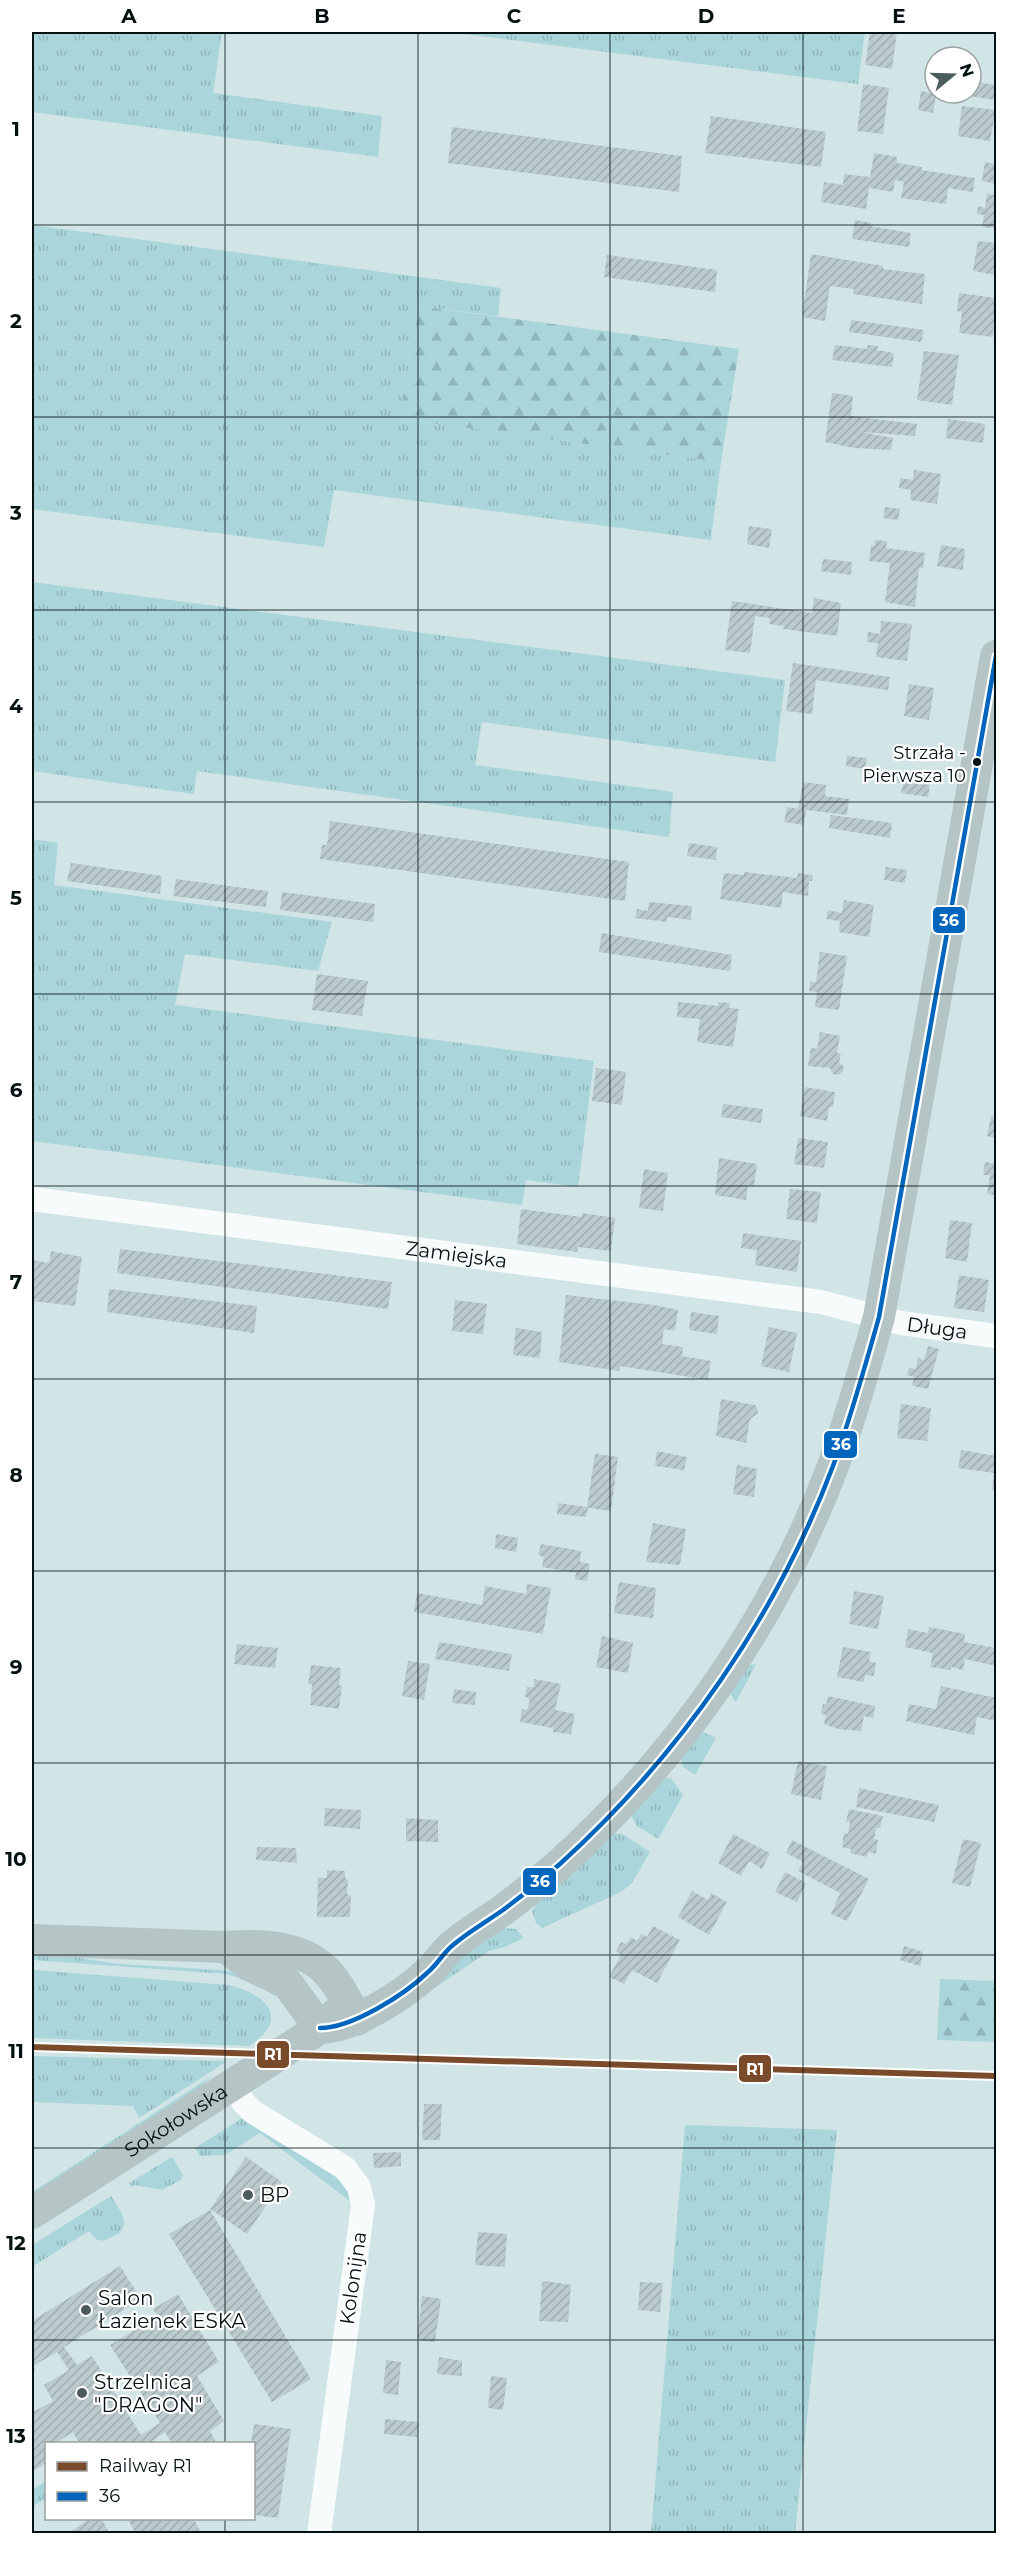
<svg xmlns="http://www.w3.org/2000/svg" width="1028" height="2565" font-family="Montserrat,sans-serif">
<defs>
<pattern id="grass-tufts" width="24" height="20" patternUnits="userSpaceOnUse" patternTransform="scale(1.5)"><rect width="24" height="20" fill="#a9d5db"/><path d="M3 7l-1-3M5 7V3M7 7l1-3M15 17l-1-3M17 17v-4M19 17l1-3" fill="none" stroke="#90b6bb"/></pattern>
<pattern id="forest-firs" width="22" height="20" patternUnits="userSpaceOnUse" patternTransform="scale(1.5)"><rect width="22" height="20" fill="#a9d5db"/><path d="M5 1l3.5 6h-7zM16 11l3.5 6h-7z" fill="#90b6bb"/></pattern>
<pattern id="building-hatch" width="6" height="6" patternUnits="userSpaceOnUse" patternTransform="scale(1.5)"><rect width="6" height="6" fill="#bbcbcd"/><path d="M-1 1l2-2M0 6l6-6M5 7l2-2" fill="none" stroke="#9fadaf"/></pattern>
</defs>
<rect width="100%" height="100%" fill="#d1e5e7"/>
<path fill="url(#grass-tufts)" d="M32,32H222L213,93L382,116L378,157L32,112Z
M448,32H865L858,84Z
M32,225L501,288L498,316L418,306L402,419L721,462L711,540L334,490L324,547L32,509Z
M32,582L785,680L775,762L482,722L475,765L673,792L669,837L197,771L194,794L32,771Z
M32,839L58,843L54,885L332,922L318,971L185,954L175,1005L594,1061L578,1187L526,1180L522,1205L32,1141Z
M756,1664L736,1702L731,1695V1689L749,1665Z
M703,1732L716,1738L695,1775L683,1767L681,1757L699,1734Z
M663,1778H671L683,1795L658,1839L637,1826L631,1816Z
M615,1833L623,1834L650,1852L632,1883L621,1892L542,1928L536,1923L532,1911L539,1901Z
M504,1928L516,1929L524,1938L504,1947L489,1951L430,1991L420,1987Z
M32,1951L120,1964L221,1970L237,1973L278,1993L274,1996L257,1983L226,1974L32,1960Z
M32,1970L229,1985C265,1994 292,2018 249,2046L32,2038Z
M32,2056L227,2061L139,2118L133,2106L32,2102Z
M212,2076L184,2103L37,2194L32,2192Z
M244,2117L334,2176L349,2190L350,2201L260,2133L225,2155L200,2156L195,2148Z
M685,2125L837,2130L795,2533H651Z
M172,2157L183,2175L181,2180L162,2190L135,2185L132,2187L129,2183Z
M111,2196C125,2217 135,2232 101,2241L96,2239L89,2231L32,2267V2245Z
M46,2481V2498L32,2507V2490Z"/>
<path fill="url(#forest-firs)" d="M418,306L739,349L721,462L401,419Z
M940,1979L996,1981V2042L937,2040Z"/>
<path fill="url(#building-hatch)" d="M870,32H897L892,69L865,65Z
M971,81L996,85V100L954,94L971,93Z
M863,84L889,88L883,134L857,131Z
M921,91L936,94L933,113L918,110Z
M962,106L996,110L990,141L958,136Z
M711,116L826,132L821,167L705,153Z
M452,127L682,156L679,192L448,163Z
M874,153L897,157V163L922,167L921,170L975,178L973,192L948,188L946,204L901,198L904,182L895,180L893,192L869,188L866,209L821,202L824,182L843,185L844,174L870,177Z
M995,154L996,184L982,181L985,162L994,164Z
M987,194L996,195V228L982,227L984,215L977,214L978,206L985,208Z
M855,220L871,223L870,226L911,233L909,247L852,239Z
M978,241L996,243V275L973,271Z
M811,254L883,266V269L925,274L922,304L853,294L854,289L830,286L825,321L802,317Z
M607,255L717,270L715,292L604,277Z
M959,293L996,298L993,337L959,333L962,312L957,311Z
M851,320L924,330L921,342L849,332Z
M835,345L867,349L868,345L878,346L877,350L894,353L892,367L832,360Z
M924,351L959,355L952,405L917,400Z
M832,393L853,396L851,416L917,424L915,436L861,432L893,438L891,450L854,448L825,442Z
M948,419L985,424L983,443L946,438Z
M914,470L941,474L937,504L910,500L911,490L899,488L900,478L913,480Z
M885,507L900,509L898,520L883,518Z
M749,526L772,529L769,548L747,544Z
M875,540L887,541L886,548L925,553L923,568H919L915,607L885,602L890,563L869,561L871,545L874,546Z
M941,545L965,549L963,570L937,566Z
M823,559L852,562L851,575L821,571Z
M814,598L841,603L837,636L783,629L784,626L769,624L770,618L755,616L750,653L725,650L732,601L812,613Z
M881,621L912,624L907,661L876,657L878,643L867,642L868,632L880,634Z
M793,663L890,677L888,690L816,680L812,714L786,711Z
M909,684L934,688L929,720L904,716Z
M847,756L867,758L865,769L846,766Z
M898,772L931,776L928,797L901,793L903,783H897Z
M803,782L826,785L825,796L849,799L847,815L806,810L804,825L784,822L787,807L798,809Z
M831,815L892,823L890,838L829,828Z
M330,821L629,862L625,901L320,859L322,845H327Z
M689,843L717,847L716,860L687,856Z
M71,863L162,876L160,894L67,881Z
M886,867L907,870L905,883L884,880Z
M744,872L797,878L798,873L813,875L812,881H809L808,896L783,892L781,908L720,899L724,873L744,875Z
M176,879L268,891L266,907L173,896Z
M282,892L375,904L373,922L280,910Z
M844,900L874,905L869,937L839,932L840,921L826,919L828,910L842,913Z
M649,902L692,906L691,920L667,917V922L635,918L637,909L648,911Z
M602,933L732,955L730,971L599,952Z
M820,952L847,956L839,1010L815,1007L817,992L809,991L810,982H816Z
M317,974L368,981L362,1016L312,1010Z
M678,1002L718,1006V1002L730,1003L729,1008L739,1009L733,1047L697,1042L700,1019L677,1017Z
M820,1032L840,1036L837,1053L841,1054L839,1062L844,1067L843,1072L838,1075L833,1074L830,1068L808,1066L811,1048L817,1049Z
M596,1068L626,1072L622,1105L592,1101Z
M805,1087L835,1092L833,1107H829L827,1121L800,1116Z
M723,1104L763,1109L761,1123L721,1117Z
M991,1116L996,1117V1138L987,1136Z
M798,1138L828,1142L824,1168L794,1164Z
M719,1158L757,1164L754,1186L748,1185L746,1200L715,1195Z
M985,1162L996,1164V1195L987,1194L990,1175H983Z
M644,1169L668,1173L663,1211L639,1208Z
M790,1189L821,1192L817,1223L786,1219Z
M521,1209L582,1217V1213L615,1218L611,1251L578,1247L577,1252L517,1244Z
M950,1220L972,1223L967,1262L945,1258Z
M743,1233L801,1241L797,1272L755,1265L757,1250L741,1248Z
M120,1249L392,1282L388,1309L117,1273Z
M51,1251L82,1257L75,1306L32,1301V1260L49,1263Z
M959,1275L989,1280L984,1312L954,1308Z
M109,1289L257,1306L254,1333L107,1312Z
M566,1295L654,1305L678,1310L675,1331L664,1329L662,1344L683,1347L682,1356L711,1361L708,1380L620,1366L619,1371L559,1362Z
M455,1300L487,1304L483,1334L452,1331Z
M691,1312L719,1316L717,1334L689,1330Z
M769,1327L797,1333L789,1372L761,1366Z
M516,1328L542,1332L540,1358L513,1355Z
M928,1346L939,1349L928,1389L912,1386L914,1377L907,1375L909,1368L916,1369L918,1358L924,1360Z
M721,1399L755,1405L757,1408L758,1413L750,1419L746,1443L716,1436Z
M901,1404L931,1408L927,1441L897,1438Z
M961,1450L996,1456V1490H992L994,1473L958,1468Z
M657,1451L687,1457L684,1470L655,1466Z
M595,1454L618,1457L611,1511L588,1508L586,1517L557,1514L558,1503L587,1507Z
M737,1465L757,1469L754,1497L733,1494Z
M653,1523L686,1529L680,1565L646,1562Z
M496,1534L518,1538L516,1552L495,1548Z
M541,1544L581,1551L580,1562L590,1564L587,1581L575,1579L576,1573L542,1567L544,1557L538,1555Z
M619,1582L656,1588L653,1618L614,1613Z
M527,1584L551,1588L543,1634L414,1612L417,1593L482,1605L485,1586L526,1594Z
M854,1591L884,1596L878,1629L849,1624Z
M929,1627L965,1634L964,1642L996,1648V1666L965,1659L963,1670L951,1667V1670L930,1667L933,1653L905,1647L908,1629L928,1633Z
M602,1636L633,1643L628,1673L596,1667Z
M439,1642L512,1654L509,1671L435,1659Z
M237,1644L278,1648L275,1668L234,1664Z
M843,1647L871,1652L869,1661L876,1663L874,1676L865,1675L864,1682L837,1677Z
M408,1661L430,1664L424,1700L402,1696Z
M311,1665L341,1668L339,1685L342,1686L339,1709L310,1705L312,1685L308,1684Z
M534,1679L561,1684L555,1710L575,1714L571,1734L553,1732V1728L520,1722L522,1709L527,1710L530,1700L525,1696L527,1687H534Z
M941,1686L996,1698V1721L977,1717L974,1735L906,1721L909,1704L936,1709Z
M454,1689L476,1692L475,1705L452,1703Z
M828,1696L875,1706L873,1718L864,1716L861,1731L838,1729L824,1724L826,1715L821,1714L823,1704L826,1705Z
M798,1761L827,1766L821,1800L791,1794Z
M859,1788L939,1805L934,1822L856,1807Z
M325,1808L361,1810L360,1829L324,1826Z
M849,1809L883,1816L880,1828H876L874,1839L878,1840L876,1854L868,1852L867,1857L850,1853L851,1849L842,1847L844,1833L848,1834L850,1822H846Z
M406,1818L438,1820V1842L406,1841Z
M733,1834L770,1853L762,1869L749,1861L741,1876L718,1863Z
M963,1839L981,1843L970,1887L952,1883Z
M792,1840L869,1879L847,1921L831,1914L840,1893L798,1871L803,1862L786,1853Z
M257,1847L296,1848L297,1863L256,1860Z
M327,1870L345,1871V1878L348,1880L347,1894L351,1896L350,1917H317L318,1878H327Z
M785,1872L806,1883L797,1902L775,1892Z
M692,1891L708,1900L711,1893L727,1902L709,1935L678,1917Z
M653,1926L680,1940L657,1983L632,1970L624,1984L609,1977L621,1955L616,1951L621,1942L626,1944L631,1937L637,1941L641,1934L647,1937Z
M904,1946L923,1952L920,1966L900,1960Z
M424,2104H442L440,2140H422Z
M401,2152V2166L374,2168L373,2153Z
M246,2157L282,2182L247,2234L210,2209Z
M210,2210L311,2379L272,2402L169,2234Z
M478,2232L507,2234L505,2267L475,2265Z
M120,2266L141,2299L64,2347L77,2365L92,2356L141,2435L160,2423L110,2345L158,2316L153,2309L178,2294L219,2362L197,2376L224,2421L210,2431L217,2444H172L165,2432L148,2444H80L73,2432L54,2444H46V2463L32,2472V2406L35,2411L53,2401L44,2385L69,2370L57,2352L33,2366L35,2370L32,2372V2321Z
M546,2281L571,2285L568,2322L539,2321L542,2283Z
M640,2282L663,2283L660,2312L638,2310Z
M422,2296L441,2299L435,2342L417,2340Z
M439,2357L462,2361V2376L437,2374Z
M386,2360L401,2362L398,2395L383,2393Z
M491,2376L507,2378L503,2410L488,2408Z
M385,2419L419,2422L417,2437L384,2434Z
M254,2424L291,2429L278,2518L254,2515V2444H251Z
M91,2518H101L110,2534H67Z
M127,2518H193L202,2534H136Z"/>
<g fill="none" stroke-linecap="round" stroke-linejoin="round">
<g stroke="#f8fbfb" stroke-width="24">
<path id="s1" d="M32,1199L821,1302L901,1323L996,1336"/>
<path d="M232,2085L244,2103L253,2112L345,2168L359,2187L363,2205L319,2534"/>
</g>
<g stroke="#b5c4c5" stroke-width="32">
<path d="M32,1940L225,1947C260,1944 305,1945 330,1975C341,1988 349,2005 357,2020"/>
<path d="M225,1947L249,1965L287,1983L320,2028"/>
<path d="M320,2028C352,2028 404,1995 427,1973C437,1965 443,1953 453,1945C468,1932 486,1922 503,1910C523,1895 543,1879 561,1863C681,1754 776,1617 833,1466C851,1417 865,1367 879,1317L996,656"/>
<path id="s2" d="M32,2213L280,2054L320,2028L337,2013"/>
</g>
<defs>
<path id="bus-1" d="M320,2028C352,2028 404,1995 427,1973C437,1965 443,1953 453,1945C468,1932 486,1922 503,1910C523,1895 543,1879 561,1863C681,1754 776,1617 833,1466C851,1417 865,1367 879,1317L996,656"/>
</defs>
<use href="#bus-1" stroke="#fff" stroke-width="9"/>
<use href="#bus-1" stroke="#0065bd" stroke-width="4.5"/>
<defs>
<path id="rail-1" d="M32,2047L996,2076"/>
</defs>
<use href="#rail-1" stroke="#fff" stroke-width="10"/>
<use href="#rail-1" stroke="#7a4b2a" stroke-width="6"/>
</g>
<path fill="none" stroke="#041113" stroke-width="1.5" stroke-opacity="0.55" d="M225,32V2444M418,32V2534M610,32V2534M803,32V2534M32,225H996M32,417H996M32,610H996M32,802H996M32,994H996M32,1186H996M32,1379H996M32,1571H996M32,1763H996M32,1955H996M32,2148H996M32,2340H996M225,2518V2534"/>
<circle fill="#041113" stroke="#fff" stroke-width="2" cx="977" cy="762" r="5"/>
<g fill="#4c5b5d" stroke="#fff" stroke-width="2">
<circle cx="248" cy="2195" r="6"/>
<circle cx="86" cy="2310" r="6"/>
<circle cx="82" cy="2393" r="6"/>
</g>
<g text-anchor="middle" stroke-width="4.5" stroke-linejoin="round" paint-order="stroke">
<g font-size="18" fill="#041113" stroke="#fff" text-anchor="end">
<text x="966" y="759">Strzała -<tspan x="966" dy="23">Pierwsza 10</tspan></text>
</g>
<g font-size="20" fill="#041113" stroke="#fff">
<text dy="7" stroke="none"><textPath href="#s1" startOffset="428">Zamiejska</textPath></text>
<text dy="7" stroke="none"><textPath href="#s1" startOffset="915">Długa</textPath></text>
<text dy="7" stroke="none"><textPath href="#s2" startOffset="171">Sokołowska</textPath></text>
<text transform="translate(353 2278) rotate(-82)" y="7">Kolonijna</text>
</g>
<g font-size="20" fill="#041113" stroke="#fff" text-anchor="start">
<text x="260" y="2202">BP</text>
<text x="98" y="2305">Salon<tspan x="98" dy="23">Łazienek ESKA</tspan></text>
<text x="94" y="2389">Strzelnica<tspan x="94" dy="23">"DRAGON"</tspan></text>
</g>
</g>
<g stroke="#fff" stroke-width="2">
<rect x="932" y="906" width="34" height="28" rx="6" fill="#0065bd"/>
<rect x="823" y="1430" width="35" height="29" rx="6" fill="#0065bd"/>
<rect x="522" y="1867" width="35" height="29" rx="6" fill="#0065bd"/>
<rect x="256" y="2040" width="34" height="29" rx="6" fill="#7a4b2a"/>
<rect x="738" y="2054" width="34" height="29" rx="6" fill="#7a4b2a"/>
</g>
<g font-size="16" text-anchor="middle" font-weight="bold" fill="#fff">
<text x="949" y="926">36</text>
<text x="841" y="1450">36</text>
<text x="540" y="1887">36</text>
<text x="273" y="2060">R1</text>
<text x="755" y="2075">R1</text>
</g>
<rect width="1028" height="2565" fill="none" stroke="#ffffff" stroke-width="66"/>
<rect x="45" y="2442" width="210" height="78" fill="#ffffff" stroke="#9ba0a1" stroke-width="1.5"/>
<rect x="57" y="2462" width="30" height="9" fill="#7a4b2a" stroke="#9ba0a1" stroke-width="1.5"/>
<text x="99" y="2472" font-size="18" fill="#041113">Railway R1</text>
<rect x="57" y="2492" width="30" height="9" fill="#0065bd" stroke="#9ba0a1" stroke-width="1.5"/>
<text x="99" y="2502" font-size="18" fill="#041113">36</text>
<g transform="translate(953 75) rotate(71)"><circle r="28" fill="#ffffff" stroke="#9ba0a1" stroke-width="1.5"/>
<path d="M0-4.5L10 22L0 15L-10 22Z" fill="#4c5b5d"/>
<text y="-9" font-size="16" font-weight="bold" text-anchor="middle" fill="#041113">N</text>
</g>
<rect x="33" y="33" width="962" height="2499" fill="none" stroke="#041113" stroke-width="2"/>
<g font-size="20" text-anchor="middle" font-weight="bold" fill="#041113">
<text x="129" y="23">A</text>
<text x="322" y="23">B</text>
<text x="514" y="23">C</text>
<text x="706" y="23">D</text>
<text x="899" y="23">E</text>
<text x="16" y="136">1</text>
<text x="16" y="328">2</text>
<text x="16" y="520">3</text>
<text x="16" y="713">4</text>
<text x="16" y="905">5</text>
<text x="16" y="1097">6</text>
<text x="16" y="1289">7</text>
<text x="16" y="1482">8</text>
<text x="16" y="1674">9</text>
<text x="16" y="1866">10</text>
<text x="16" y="2058">11</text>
<text x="16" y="2250">12</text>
<text x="16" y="2443">13</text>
</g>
</svg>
